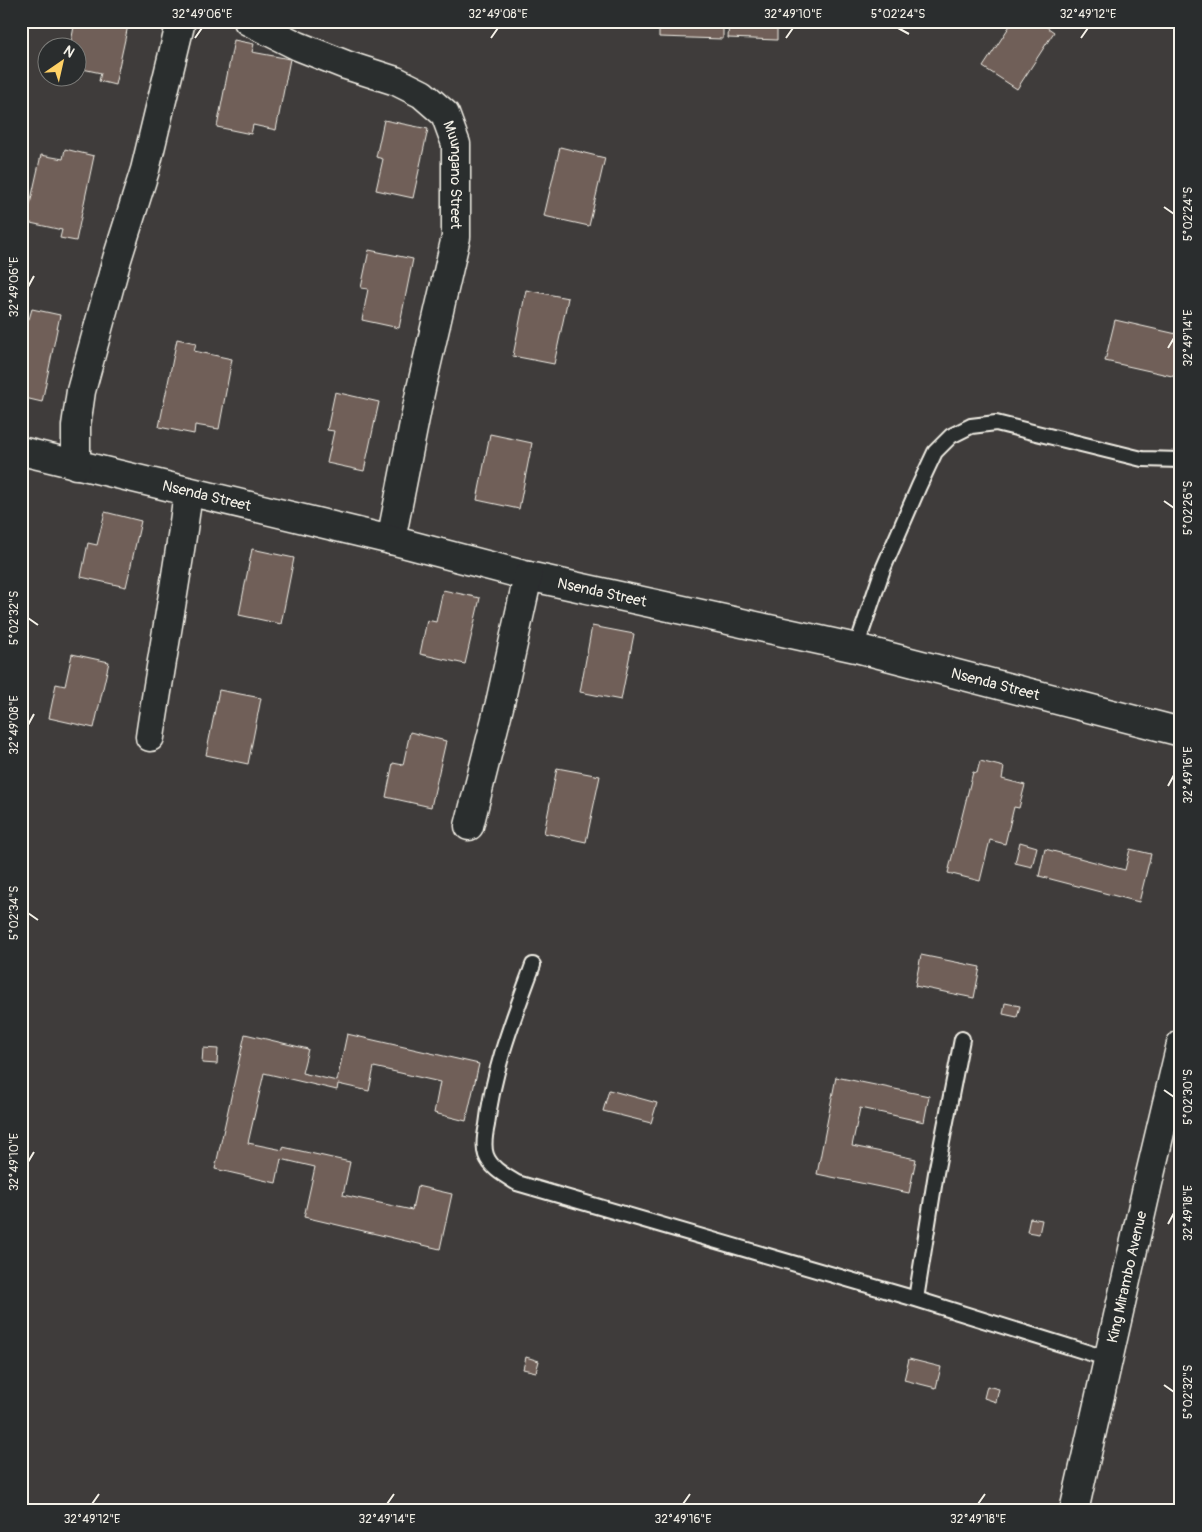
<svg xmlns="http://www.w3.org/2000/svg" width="1202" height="1532" font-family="Pangolin,sans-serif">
<rect width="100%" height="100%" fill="#3f3c3b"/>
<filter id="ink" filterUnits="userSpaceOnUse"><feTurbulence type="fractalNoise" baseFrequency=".02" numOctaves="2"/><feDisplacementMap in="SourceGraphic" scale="10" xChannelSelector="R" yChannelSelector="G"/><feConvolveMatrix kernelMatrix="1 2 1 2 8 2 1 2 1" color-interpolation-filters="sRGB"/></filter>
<g filter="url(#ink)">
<path fill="#705f59" stroke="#f4f1e8" d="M75,21H129L115,85L99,81L101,73L78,68V48H70Z
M676,21H723V39L659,37V24H676Z
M729,21H777V40L728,38Z
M1013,21H1038L1054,32L1017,89L983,67Z
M234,40L254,44L252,52L290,59L276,130L253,125L251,134L217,127Z
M384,120L428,129L413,198L376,190L383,159L376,157Z
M560,147L605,158L589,226L544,216Z
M65,149L94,156L76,241L60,238L62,230L26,222L41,155L63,159Z
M369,250L413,259L399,328L362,320L368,289L361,288Z
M526,290L568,298L554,364L513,356Z
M32,309L60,315L42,402L25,398L26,388L21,387V317L29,319Z
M1115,320L1181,335V378L1105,361Z
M177,339L196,343L194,351L232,359L219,429L195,425L194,434L159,427Z
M335,392L379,402L364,471L327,463L334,431L327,430Z
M490,434L532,443L519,509L477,500Z
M105,512L141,521L126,587L81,577L88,543L97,545Z
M252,549L294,558L281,624L239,615Z
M443,590L480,598L465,664L420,654L427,620L436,622Z
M592,626L634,634L621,700L580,692Z
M72,654L109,662L94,728L49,718L56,684L65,686Z
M219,690L261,698L248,764L206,755Z
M410,732L446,741L431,807L386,797L393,763L403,765Z
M980,761L1004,767L1002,779L1025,785L1019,808L1014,807L1005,844L990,840L980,881L948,873L973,772L977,773Z
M557,768L600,776L586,842L544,833Z
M1020,842L1037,847L1032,867L1015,863Z
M1045,849L1125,870L1130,849L1151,854L1139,902L1039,876Z
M921,955L980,967L974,998L915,986Z
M1005,1003L1020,1006L1017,1017L1003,1014Z
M245,1034L308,1049L302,1073L337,1081L347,1034L479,1064L466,1121L434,1113L440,1082L374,1067L369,1091L338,1084L337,1090L264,1073L248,1143L283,1150V1147L350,1162L343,1195L412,1210L417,1186L452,1194L440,1249L304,1217L315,1167L281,1159L276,1183L215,1169Z
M203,1048L218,1049L217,1064L202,1063Z
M836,1077L929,1096L924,1122L860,1108L852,1146L916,1159L909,1193L817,1174Z
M609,1090L657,1103L651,1123L603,1111Z
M1030,1218L1042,1220L1039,1234L1027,1232Z
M526,1357L539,1361L536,1372L523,1369Z
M909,1359L941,1367L936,1388L904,1380Z
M987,1386L999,1389L996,1402L984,1398Z"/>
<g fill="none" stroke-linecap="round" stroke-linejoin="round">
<defs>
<path id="service" d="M856,648L883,569L919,486L935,452L951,436L971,426L996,423L1142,459L1181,460
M533,965C514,1017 493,1069 487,1125C485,1134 483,1146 486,1155C491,1169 506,1176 517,1183L916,1299L1109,1359
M916,1299L936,1173L962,1039"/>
<g id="minor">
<path id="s1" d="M248,21L298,46L346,65L396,81L422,94L445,114L456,144V237L420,393L391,540"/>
<path id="s2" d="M21,451L391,540L528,576L856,648L1181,732"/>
<path d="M76,465V426L81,391L117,259L145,170L181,21"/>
<path d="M150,737C162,655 178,574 188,492"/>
<path d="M469,826L500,703L528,576"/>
</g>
<g id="secondary">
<path id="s3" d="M1074,1511L1148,1183L1181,1044"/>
</g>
</defs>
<use href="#service" stroke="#f4f1e8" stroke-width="18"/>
<use href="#minor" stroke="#f4f1e8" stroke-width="31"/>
<use href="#secondary" stroke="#f4f1e8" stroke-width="31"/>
<use href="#service" stroke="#2a2d2e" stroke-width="14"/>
<use href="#minor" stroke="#2a2d2e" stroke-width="28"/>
<use href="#secondary" stroke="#2a2d2e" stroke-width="28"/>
</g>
</g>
<path fill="none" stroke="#f4f1e8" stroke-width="2" d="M898,28L909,34M195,38L202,28M491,38L498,28M786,38L793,28M1081,38L1088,28M1164,207L1174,214M28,287L34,276M1168,348L1174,338M1164,501L1174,508M28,618L38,625M28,725L34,714M1168,786L1174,775M28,913L38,920M1164,1090L1174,1097M28,1162L34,1152M1168,1224L1174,1213M1164,1385L1174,1392M92,1504L99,1494M387,1504L394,1494M683,1504L690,1494M978,1504L985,1494"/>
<g text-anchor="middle" stroke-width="4.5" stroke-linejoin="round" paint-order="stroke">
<g font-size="15" fill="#f4f1e8" stroke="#2a2d2e">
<text dy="5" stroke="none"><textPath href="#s1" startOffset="282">Muungano Street</textPath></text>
<text dy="5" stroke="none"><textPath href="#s2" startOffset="191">Nsenda Street</textPath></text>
<text dy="5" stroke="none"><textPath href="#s2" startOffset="598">Nsenda Street</textPath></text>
<text dy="5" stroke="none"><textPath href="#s2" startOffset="1002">Nsenda Street</textPath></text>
<text dy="5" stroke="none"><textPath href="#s3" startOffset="240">King Mirambo Avenue</textPath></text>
</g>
</g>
<rect width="1202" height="1532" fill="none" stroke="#2a2d2e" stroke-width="55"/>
<g transform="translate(62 62) rotate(34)"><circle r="24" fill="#2a2d2e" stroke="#7b7b78"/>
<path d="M0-4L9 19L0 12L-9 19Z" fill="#ffd166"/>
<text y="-8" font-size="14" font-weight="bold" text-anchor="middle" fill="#f4f1e8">N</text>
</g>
<rect x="28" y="28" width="1146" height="1476" fill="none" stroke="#f4f1e8" stroke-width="2"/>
<g font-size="12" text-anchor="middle" fill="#f4f1e8">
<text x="202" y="18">32°49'06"E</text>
<text x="498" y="18">32°49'08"E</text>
<text x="793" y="18">32°49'10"E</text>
<text x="898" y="18">5°02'24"S</text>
<text x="1088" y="18">32°49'12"E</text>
<text transform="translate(1188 214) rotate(-90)" y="4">5°02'24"S</text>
<text transform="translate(14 287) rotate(-90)" y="4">32°49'06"E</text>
<text transform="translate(1188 338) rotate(-90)" y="4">32°49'14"E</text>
<text transform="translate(1188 508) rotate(-90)" y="4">5°02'26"S</text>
<text transform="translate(14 618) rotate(-90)" y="4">5°02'32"S</text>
<text transform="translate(14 725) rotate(-90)" y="4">32°49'08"E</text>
<text transform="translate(1188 775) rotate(-90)" y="4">32°49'16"E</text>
<text transform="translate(14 913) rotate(-90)" y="4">5°02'34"S</text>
<text transform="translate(1188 1097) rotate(-90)" y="4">5°02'30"S</text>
<text transform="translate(14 1162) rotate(-90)" y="4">32°49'10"E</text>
<text transform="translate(1188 1213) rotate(-90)" y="4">32°49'18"E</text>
<text transform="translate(1188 1392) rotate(-90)" y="4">5°02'32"S</text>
<text x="92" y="1523">32°49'12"E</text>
<text x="387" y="1523">32°49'14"E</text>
<text x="683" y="1523">32°49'16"E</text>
<text x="978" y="1523">32°49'18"E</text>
</g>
</svg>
